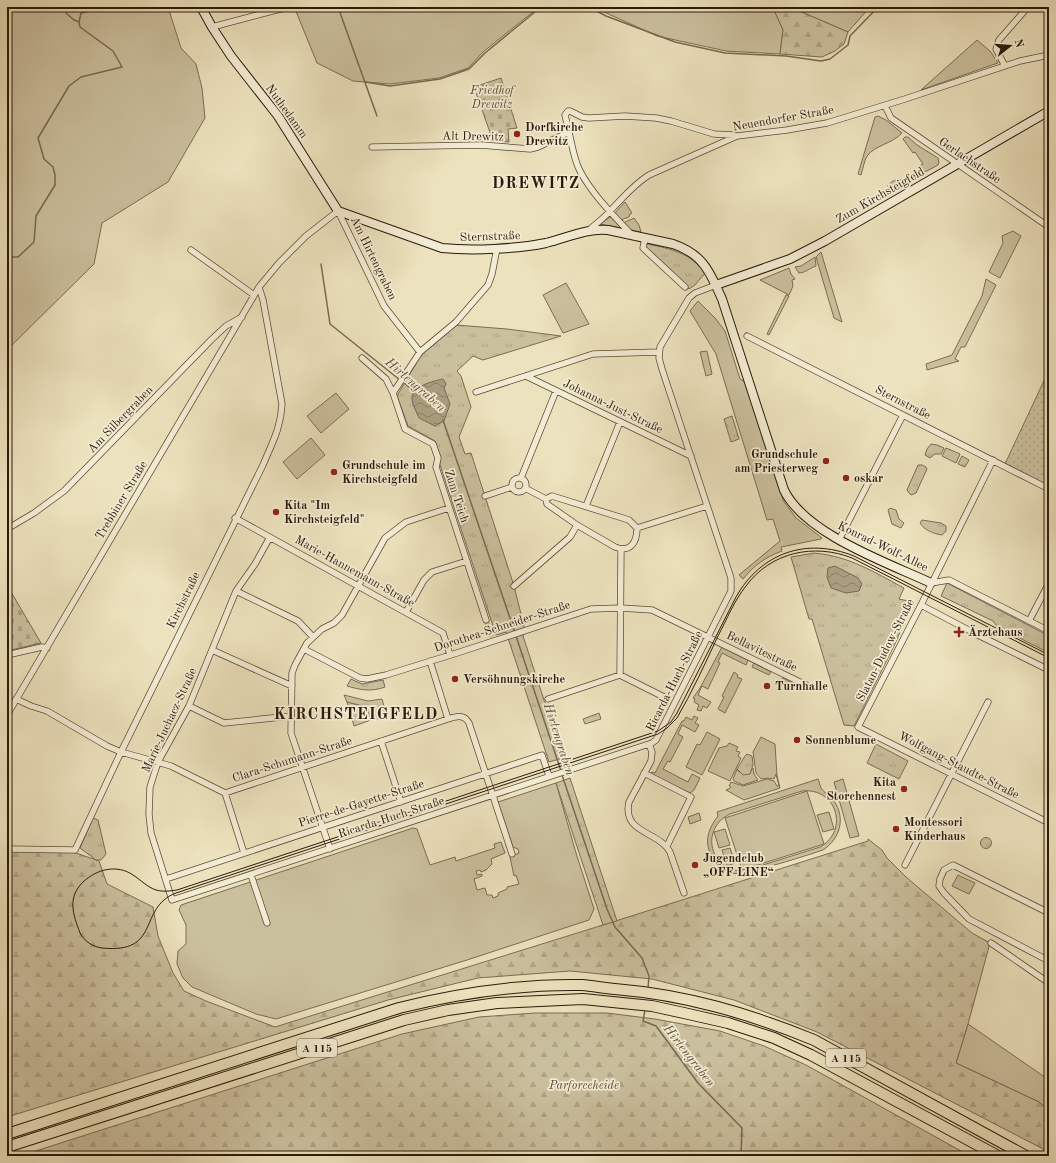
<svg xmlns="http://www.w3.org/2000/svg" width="1056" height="1163" font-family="'Old Standard TT',serif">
<defs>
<pattern id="forest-firs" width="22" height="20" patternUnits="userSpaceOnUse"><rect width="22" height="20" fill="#cbc09e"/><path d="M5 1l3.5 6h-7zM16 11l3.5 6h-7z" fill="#aea487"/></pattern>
<pattern id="cemetery-stones" width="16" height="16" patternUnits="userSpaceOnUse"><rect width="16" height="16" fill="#cbc09e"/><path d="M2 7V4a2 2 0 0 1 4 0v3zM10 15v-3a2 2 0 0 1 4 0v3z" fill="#aea487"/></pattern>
<pattern id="park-tufts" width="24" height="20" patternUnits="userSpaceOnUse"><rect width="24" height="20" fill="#cbc09e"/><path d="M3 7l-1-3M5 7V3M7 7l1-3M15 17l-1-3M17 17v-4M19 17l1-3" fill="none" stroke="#aea487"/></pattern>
<pattern id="garden-dots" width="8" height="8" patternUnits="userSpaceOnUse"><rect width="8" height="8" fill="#cbc09e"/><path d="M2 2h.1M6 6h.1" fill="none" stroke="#aea487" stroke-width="1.8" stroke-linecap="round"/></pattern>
<pattern id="water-waves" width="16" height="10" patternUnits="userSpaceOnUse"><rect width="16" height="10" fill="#ab9e80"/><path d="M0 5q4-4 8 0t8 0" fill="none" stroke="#8b8067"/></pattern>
</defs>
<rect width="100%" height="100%" fill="#ece2bd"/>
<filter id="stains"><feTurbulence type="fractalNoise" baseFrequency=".005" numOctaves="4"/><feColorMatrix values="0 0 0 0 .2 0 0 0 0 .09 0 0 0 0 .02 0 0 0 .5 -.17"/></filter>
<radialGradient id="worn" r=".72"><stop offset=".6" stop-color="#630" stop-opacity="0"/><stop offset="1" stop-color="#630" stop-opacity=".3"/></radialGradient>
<path fill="#cbc09e" stroke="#7c6c54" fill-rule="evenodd" d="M7,7H168L181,48L196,64L202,88L205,118L168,182L102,223L94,264L7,350Z
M304,7H539L483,52L468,68L439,78L390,84L353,81L317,63L295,9Z
M593,7H769L774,10L783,30L780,54L726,51L657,36Z
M790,7H870L848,32Z
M977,40L990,51L998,63L921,90Z
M878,116L886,120L902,133C892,144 875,145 867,156C864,161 863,169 861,175L858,174L875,117Z
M905,137H908L917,145L938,158L939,162L938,165L925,172L918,167L923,164L915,152L913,153L903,139Z
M915,173L919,175L889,194L888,185C895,178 897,181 905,179C908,178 912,175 915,173Z
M625,202L632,213L630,214L629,217L621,220L615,213Z
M610,217L614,220L621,228L600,224Z
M634,218L639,225L641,232L630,230L624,224L625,222Z
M1013,231L1021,236L1000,278L989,272L1003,243L1002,236Z
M821,252L842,322L834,318L816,257Z
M815,257L816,266C810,268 805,273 799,273L795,267L801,266Z
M789,268L791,274L795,279L792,280L793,286L789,295L760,280Z
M986,279L996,285L965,347H961L955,359L959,361L927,370L926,364L952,355L982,296Z
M566,283L589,324L563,333L543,295Z
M786,295L789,296L769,335L767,334Z
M698,301L715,318L725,331L740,379L747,383L783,500L796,518L822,538L821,539L781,547L782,551C766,557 754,565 743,579L739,575L780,541L773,519L767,520L716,354L690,311Z
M336,393L349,409L321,433L307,416Z
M311,438L325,455L297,479L283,462Z
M946,448L960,454L956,463L942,456Z
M722,647L748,660L746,665L722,653L718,662L720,663L708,689L702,686L698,695L711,702L707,708L703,706L701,711L697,710L699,705L694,702L695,699L693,698L700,688Z
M754,663L771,672L769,675L752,667Z
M734,672L738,675L737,677L742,679L725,713L718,709L724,697L722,696Z
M783,678L799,686L798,690L781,681Z
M347,702L367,707L371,720L354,726Z
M694,716L698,718L695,723L699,725L695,732L682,725L678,734L683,737L670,762L668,761L663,769L688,782L692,774L700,778L694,790L690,793L651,774L652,772L655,773L682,721H684L686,717L692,720Z
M707,732L720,739L702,775L686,767L697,744L700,745Z
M761,737L775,744L777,776L780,788L744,800L726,790L728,789H729L731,787L729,786L731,782L743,786L767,779L774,781L777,786H779L776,774L774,779L768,778L761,779L756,773L753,752Z
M729,743L738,747L736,751L740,752L738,756L741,758L730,781L708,771L719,748L727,746Z
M753,768L754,774L758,780L743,785L734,781L733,779L737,769L739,772L751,771Z
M818,779C819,781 820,785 821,788C824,793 831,796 834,801C846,818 840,839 823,850C805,856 786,862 767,867C758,870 747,875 738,874C724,873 713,863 709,850C705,838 710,826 718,816L717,812ZM802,791C836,787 850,830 820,847L744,871C710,872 699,829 730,814Z
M843,779L859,836L850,838L834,782Z
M556,783L576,853L594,909L589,920L467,960L276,1019L256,1014L192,987L183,978L177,964L178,951L186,944V925L179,910L181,905L413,828L417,829L430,865L455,857L456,861L495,848L494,844L501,842L505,853L491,859L492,864L486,870L481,872L480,870L476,871L477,875L482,874V876L474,879L477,890L485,888L487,895H492L493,898L498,896V893L507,889V887L519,884L516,875L514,876L510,857L519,853L518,849L513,847L498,802Z
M807,791L824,844L742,870L725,818Z
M829,812L834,829L823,832L817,815Z
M699,813L701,820L690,824L688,817Z
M725,829L730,845L719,848L714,832Z
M730,848L735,863L727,866L722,850Z
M958,875L975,883L969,894L952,886Z
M968,1024L1049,1080V1111L1039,1102L956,1063Z"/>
<path fill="url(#forest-firs)" stroke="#7c6c54" d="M770,7H790L848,32L844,44L835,51L822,57L780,54L783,30L774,10Z
M868,839L882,850L887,858L906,877L972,933L990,943L968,1024L956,1063L1039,1102L1049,1111V1152L817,1032L734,1000L652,979L570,971L478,978L388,1000L7,1117V851H70L99,861L107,884L153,907L158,936L173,973L184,991L206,1001L275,1027L603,925L868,841Z
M535,1013H607L655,1019L720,1031L764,1046L806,1065L970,1156H20L402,1034L479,1017Z"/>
<path fill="url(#cemetery-stones)" stroke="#7c6c54" d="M501,78L517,128L508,129L509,142L493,141L474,87Z
M7,585L41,643L7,651Z"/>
<path fill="url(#park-tufts)" stroke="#7c6c54" d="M648,244C671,249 691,253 705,273L695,285L689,289L645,247Z
M456,325L507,329L561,336L483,360L473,356L457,371L461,376L471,407L459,437L465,454L471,453L514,586L525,630L523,636L563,758L549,762L506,632L496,635L440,465L439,453L435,441L408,426L397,396L421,355Z
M707,351L712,374L706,376L700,352Z
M732,416L739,439L731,442L724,419Z
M931,444L937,445L944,448L941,454H935L930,458L925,455L927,449Z
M962,456L969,460L965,467L958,464Z
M918,465H922L926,467L927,469L916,493L911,495L909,493L907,490Z
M890,508L896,510L899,519L904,523L901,528L892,524L888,510Z
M922,520L941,523L946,526V531L942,535C934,534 924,530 920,523Z
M814,553C849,556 874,572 904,588L899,599L913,602L894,646L854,726L844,725L812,619H809L791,557Z
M947,583L1049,636V653L998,627L993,621L941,596Z
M351,679L362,684L383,680L385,687C372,692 360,690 347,686Z
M344,695L368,701L382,699L387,717L371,720L367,707L347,702Z
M599,713L601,719L585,724L583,719Z
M876,744L908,761L899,779L867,763Z
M747,754L752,756L753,765L750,774L743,775L737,769L745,756Z
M570,778L617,921L603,925L556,783Z
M93,818L98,820L106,854L101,860H96L80,848Z
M980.5 843a5.5 5.5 0 1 1 11 0a5.5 5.5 0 1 1-11 0Z"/>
<path fill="url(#garden-dots)" stroke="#7c6c54" d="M1049,370V489L1004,466Z"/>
<path fill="url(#water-waves)" stroke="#786950" d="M443,379L446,384L444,388L450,404L444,421L435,426L419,418C417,413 413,406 412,400C410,386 434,381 443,379Z
M835,566L858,578L862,584L859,591L846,593L831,588L827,577L828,568Z"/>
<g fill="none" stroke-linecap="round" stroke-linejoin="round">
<path stroke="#786950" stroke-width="1.5" d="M59,7L60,8
M338,7L377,116
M589,7L606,16L675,42L725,53L786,56L821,61L830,59L848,45L850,36L878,7
M66,13L74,20L79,22
M365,82L390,86L440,79L469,69L485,53L541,7
M7,257H18L34,242L36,216L55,185V175L53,167L44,159L38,138L69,86L81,77L122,67L113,51L80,27L79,22L81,13L109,7
M321,264L330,324L400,380
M403,382L415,392
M443,420L515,633
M516,636L561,771
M562,775L607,909L615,927L642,958L649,976L648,988
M645,1010L643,1021L656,1026L698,1083L742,1128L741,1156"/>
<path stroke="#c6ba99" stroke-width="5.5" stroke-dasharray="5.5 3" stroke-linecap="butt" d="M486,620L492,637"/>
<defs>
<path id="street" d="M212,27L288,7
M1005,66L996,49L999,40L1028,7
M885,106L891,118L1049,227
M569,132C572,145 574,160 580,171C592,194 614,216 631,234
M372,147L481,145L530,149L538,147L569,132L565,115L568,111H570L582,117L589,118L625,116L656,118L671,121L714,134L734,135
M589,230C596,224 604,218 610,211C623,198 633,185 649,175L737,136L787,130L827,123L905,99L1020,61L1049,55
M645,238L643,248L685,287
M191,250L254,295
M747,336L1049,489
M362,358L386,379L393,393
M526,376L691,456
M476,392L593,354L659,352
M993,460L921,605L858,727L1049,823
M521,478L556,391
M512 485a7 7 0 1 1 14 0a7 7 0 1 1-14 0Z
M525,488L546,499
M485,496L512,487
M552,496L629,520L637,528C637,543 630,553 615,547L577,525L547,504L546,499Z
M586,506L620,422
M235,518L443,633L450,655
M637,528L707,506
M7,529L34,513L64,491L211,340L226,326L242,317
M270,537L255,564L236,591L189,706L158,762L150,787L149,814L151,833L172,900L652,743L656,740L731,591V578L662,369L659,358L660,347L689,298L695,293L716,285
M839,540L903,415
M621,549L620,675L664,697
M931,583L949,580L1049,631
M514,586L570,537L577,525
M236,591L298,621L313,637
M921,605L978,635L1049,670
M406,612L424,580L432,572L467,561
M486,620L436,467L438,458L433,444L405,429L393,393L420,352L456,322L488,285L492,274L497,248
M1029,621L1049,583
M304,649L360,678L367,679L386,675L457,653L591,609L621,608L652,610L806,685
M212,650L292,686
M7,655L42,647L47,648
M430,661L448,719C457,716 464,714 469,723L512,854
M16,699L31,706L47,711L107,746L121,752L171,766L225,793L448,719
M548,699L620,675
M189,706L224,723L291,716
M7,715L259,287L279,263L306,236L338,211L384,306L420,352
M381,741L401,802
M649,744L652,752L651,761L629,802C622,834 659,831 670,852L684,893
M644,773L691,797L667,846
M225,793L244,853
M7,849L75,850L121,752L263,465C272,443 281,428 282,404L263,300L259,287
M330,849L291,733L292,673L295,665L307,643L322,629L334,623L342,615L385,538L406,522L449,508
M905,865L988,702
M251,875L267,923
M166,879L542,755L549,776
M1049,913L953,865L944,870L940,879L939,886L944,893L969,919L1049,961
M991,943L1049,983"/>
<path id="secondary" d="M201,7L212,27L231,56L278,116L338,211L442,248C472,251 517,249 546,243C567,238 586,228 608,230L673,244C703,254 710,272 722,299L784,490C805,534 888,563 931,583
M716,285L790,259L825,241L1049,111"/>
<path id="highway" d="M7,1134L399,1008C459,993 520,984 582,985C593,986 604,988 615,989C686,995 748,1013 814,1040L1026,1156
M7,1147L404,1020L448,1010L497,1003L583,999L652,1006L684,1013L728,1023L774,1038L811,1055L998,1156"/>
</defs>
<use href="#street" stroke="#5c4b36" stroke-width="7"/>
<use href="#secondary" stroke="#2c1909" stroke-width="10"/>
<use href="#highway" stroke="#2c1909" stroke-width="12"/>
<use href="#street" stroke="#f3ecd4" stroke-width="5.5"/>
<use href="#secondary" stroke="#f3ecd4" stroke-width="8"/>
<use href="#highway" stroke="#ece2bd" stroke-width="10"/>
<path stroke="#2c1909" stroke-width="1" d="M1049,655L854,556C806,537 761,553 736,597L677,713L671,722L658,731L177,890C170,891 163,892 156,890C147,887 141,880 133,875C117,864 97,869 83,882C67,898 73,914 80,933C84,941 93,947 102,948C162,954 137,908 176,893L658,734L667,728L677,718C692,692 705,664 718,636C727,619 734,601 746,586C771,552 814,543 852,558L1049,658"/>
</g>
<g fill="#8f2418" stroke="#f3ecd4" stroke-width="1.5">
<circle cx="517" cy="134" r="4"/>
<circle cx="826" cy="461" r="4"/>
<circle cx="334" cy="472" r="4"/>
<circle cx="846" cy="478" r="4"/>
<circle cx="276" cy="512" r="4"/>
<path d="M957 626h4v4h4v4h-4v4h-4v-4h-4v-4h4z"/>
<circle cx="455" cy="679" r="4"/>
<circle cx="767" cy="686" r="4"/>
<circle cx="797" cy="740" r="4"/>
<circle cx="904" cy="789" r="4"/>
<circle cx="896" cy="829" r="4"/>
<circle cx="695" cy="865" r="4"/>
</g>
<g text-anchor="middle" stroke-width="3.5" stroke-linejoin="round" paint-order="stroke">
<g fill="#f3ecd4" stroke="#685846" stroke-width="1">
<rect x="297" y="1039" width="40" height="18" rx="3"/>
<rect x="826" y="1049" width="40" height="18" rx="3"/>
</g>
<g font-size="11" font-weight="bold" fill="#2c1909">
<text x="317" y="1052">A 115</text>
<text x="846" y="1062">A 115</text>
</g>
<g font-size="12" font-style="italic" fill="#5c4b36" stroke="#f3ecd4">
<text x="492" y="94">Friedhof<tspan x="492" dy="14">Drewitz</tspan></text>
<text x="584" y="1089">Parforceheide</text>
</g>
<g font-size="12" fill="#2c1909" stroke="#f3ecd4">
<text transform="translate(287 111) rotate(54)" y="4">Nuthedamm</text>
<text transform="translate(783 118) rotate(-10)" y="4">Neuendorfer Straße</text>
<text transform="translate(473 136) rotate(1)" y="4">Alt Drewitz</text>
<text transform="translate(970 160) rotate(34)" y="4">Gerlachstraße</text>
<text transform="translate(880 195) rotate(-30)" y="4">Zum Kirchsteigfeld</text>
<text transform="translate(490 236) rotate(-2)" y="4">Sternstraße</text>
<text transform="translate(374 258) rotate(64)" y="4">Am Hirtengraben</text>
<text transform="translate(903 402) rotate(27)" y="4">Sternstraße</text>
<text transform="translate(613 406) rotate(26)" y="4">Johanna-Just-Straße</text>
<text transform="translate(120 419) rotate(-46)" y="4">Am Silbergraben</text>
<text transform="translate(457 496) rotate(72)" y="4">Zum Teich</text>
<text transform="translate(121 500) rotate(-59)" y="4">Trebbiner Straße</text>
<text transform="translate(883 546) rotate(26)" y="4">Konrad-Wolf-Allee</text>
<text transform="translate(355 571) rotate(29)" y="4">Marie-Hannemann-Straße</text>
<text transform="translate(183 600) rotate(-64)" y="4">Kirchstraße</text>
<text transform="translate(502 626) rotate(-18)" y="4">Dorothea-Schneider-Straße</text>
<text transform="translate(885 650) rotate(-63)" y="4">Slatan-Dudow-Straße</text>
<text transform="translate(762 651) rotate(26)" y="4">Bellavitestraße</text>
<text transform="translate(674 681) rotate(-63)" y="4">Ricarda-Huch-Straße</text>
<text transform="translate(169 720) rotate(-65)" y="4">Marie-Juchacz-Straße</text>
<text transform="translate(292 759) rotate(-18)" y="4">Clara-Schumann-Straße</text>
<text transform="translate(959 765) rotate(27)" y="4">Wolfgang-Staudte-Straße</text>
<text transform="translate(361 803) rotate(-18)" y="4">Pierre-de-Gayette-Straße</text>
<text transform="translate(391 817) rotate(-18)" y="4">Ricarda-Huch-Straße</text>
</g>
<g font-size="12" font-weight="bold" fill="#2c1909" stroke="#f3ecd4" text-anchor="start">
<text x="525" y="131">Dorfkirche<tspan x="525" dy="14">Drewitz</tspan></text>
<text x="818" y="458" text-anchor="end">Grundschule<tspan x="818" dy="14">am Priesterweg</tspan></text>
<text x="342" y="469">Grundschule im<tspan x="342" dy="14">Kirchsteigfeld</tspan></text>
<text x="854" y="482">oskar</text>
<text x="284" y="509">Kita "Im<tspan x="284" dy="14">Kirchsteigfeld"</tspan></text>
<text x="968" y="636">Ärztehaus</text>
<text x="463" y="683">Versöhnungskirche</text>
<text x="775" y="690">Turnhalle</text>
<text x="805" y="744">Sonnenblume</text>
<text x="896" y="786" text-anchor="end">Kita<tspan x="896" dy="14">Storchennest</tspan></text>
<text x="904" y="826">Montessori<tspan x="904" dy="14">Kinderhaus</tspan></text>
<text x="703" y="862">Jugendclub<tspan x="703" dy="14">„OFF LINE“</tspan></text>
</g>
<g font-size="13" font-style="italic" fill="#5f4e39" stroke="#f3ecd4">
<text transform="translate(416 384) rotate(41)" y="5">Hirtengraben</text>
<text transform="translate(560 739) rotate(72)" y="5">Hirtengraben</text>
<text transform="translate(690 1055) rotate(52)" y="5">Hirtengraben</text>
</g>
<g font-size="16" font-weight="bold" letter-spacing="1" fill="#2c1909" stroke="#f3ecd4">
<text x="536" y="188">DREWITZ</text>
<text x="356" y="719">KIRCHSTEIGFELD</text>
</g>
</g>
<rect width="1056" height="1163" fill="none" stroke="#ece2bd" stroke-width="24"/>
<rect x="8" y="8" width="1040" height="1147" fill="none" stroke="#2c1909" stroke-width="2"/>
<rect x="12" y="12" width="1032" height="1139" fill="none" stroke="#2c1909"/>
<g transform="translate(1010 46) rotate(73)" stroke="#f3ecd4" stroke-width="3" paint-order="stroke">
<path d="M0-3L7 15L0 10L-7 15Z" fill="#2c1909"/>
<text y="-6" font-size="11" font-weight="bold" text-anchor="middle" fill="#2c1909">N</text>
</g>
<rect width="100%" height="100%" filter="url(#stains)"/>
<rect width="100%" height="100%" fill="url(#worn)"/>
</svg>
